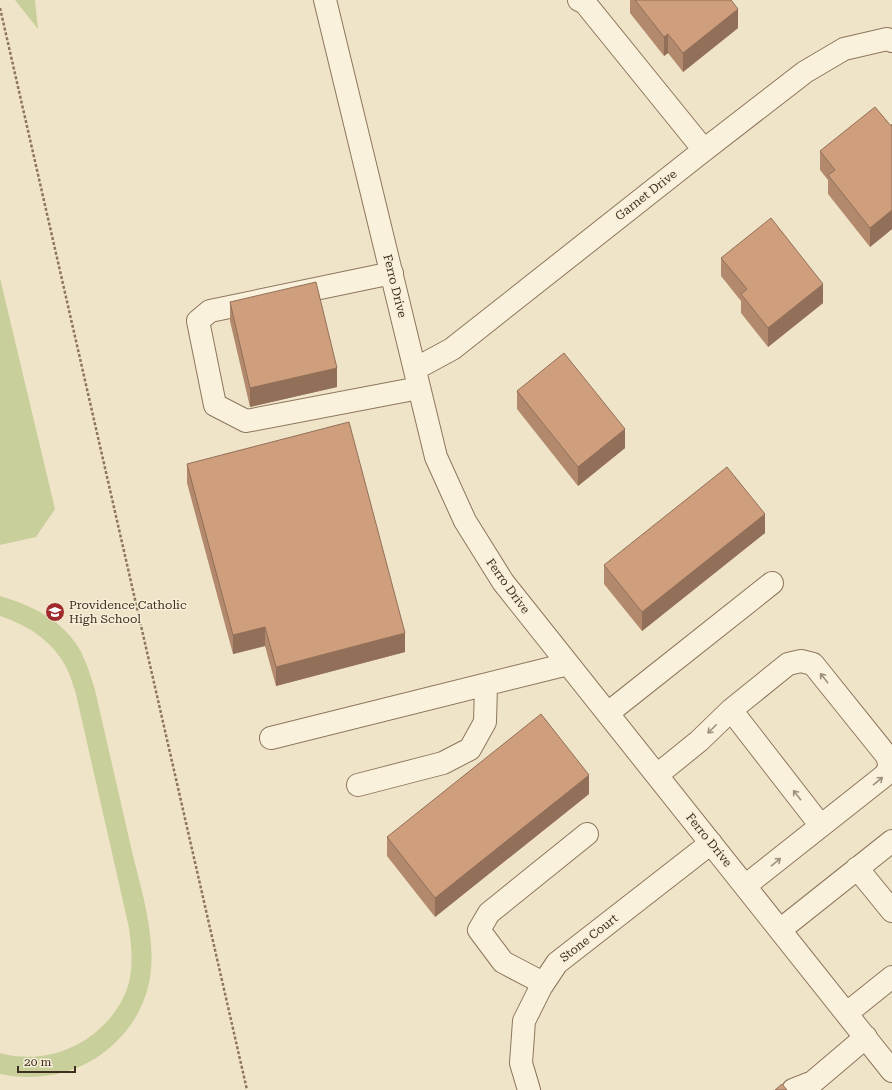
<svg xmlns="http://www.w3.org/2000/svg" width="892" height="1090" font-family="'Roboto Serif',serif">
  <style>
    .green { fill: #c9cf9b }
    .lines { fill: none; stroke-linecap: round; stroke-linejoin: round }
    .minor-casing { stroke: #8d765c; stroke-width: 24 }
    .path { stroke: #8d765c; stroke-width: 2.5; stroke-dasharray: 3 2; stroke-linecap: butt }
    .minor { stroke: #faf1dc; stroke-width: 22 }
    .wall { fill: #b2896c }
    .shaded-wall { fill: #916f58 }
    .building { fill: #cf9f7d; stroke: #916f58 }
    .oneway { stroke: #9c907e }
    .labels { text-anchor: middle; stroke-width: 3; stroke-linejoin: round; paint-order: stroke }
    .street-label { font-size: 12px; fill: #3d2e20; stroke: #f7eed8 }
    .poi-label { font-size: 12px; fill: #3d2e20; stroke: #f7eed8; text-anchor: start }
  </style>
  <rect width="100%" height="100%" fill="#f0e4c8"/>
  <path class="green" d="M15,0H35L38,29Z
    M0,278L55,509L36,537L0,545Z
    M0,596C31,605 63,620 80,650C87,663 91,677 95,690C107,742 119,795 131,847C141,889 158,941 149,983C142,1015 123,1040 96,1058C67,1076 33,1081 0,1074V1053C43,1065 88,1048 114,1013C118,1007 122,1001 125,994C134,973 132,951 129,928L76,694C73,685 70,674 65,665C51,640 27,625 0,616Z"/>
  <g class="lines">
    <g class="minor-casing">
      <path id="minor" d="M325,0L436,457L465,521L503,582L892,1071
        M579,0L585,3L704,150
        M392,273L210,311L198,321L215,405L246,421L419,388
        M415,369L452,349L699,154L805,72L844,49L887,39L892,41
        M731,710L821,826
        M608,713L772,583
        M271,738L568,664
        M657,775L699,741L731,710L788,664L801,661L813,664L887,756L890,767L884,776L745,886
        M358,785L443,763L470,749L485,722L486,685
        M857,868L892,911
        M780,930L892,841
        M543,983L503,962L479,930L489,913L587,834
        M847,1013L892,977
        M529,1090L521,1063L524,1021L541,987L557,963L711,843
        M793,1090L813,1082L866,1037"/>
    </g>
    <path class="path" d="M0,8L247,1090"/>
    <use href="#minor" class="minor"/>
  </g>
  <path class="wall" d="M630,0H731L738,28L683,72L668,53L664,56L630,13Z
    M892,124V229L870,247L828,194V180L820,170V151L891,126Z
    M721,258L823,303L768,347L741,313V301L721,276Z
    M230,302L337,387L250,407L230,321Z
    M517,391L625,448L578,486L517,409Z
    M187,464L405,652L276,686L265,646L233,654L187,483Z
    M765,533L642,631L604,584V565Z
    M589,794L435,917L387,856V837Z"/>
  <path class="shaded-wall" d="M738,9V28L683,72V53Z
    M668,34V53L664,56V37Z
    M892,210V229L870,247V228Z
    M823,284V303L768,347V328Z
    M337,368V387L250,407V388Z
    M625,429V448L578,486V467Z
    M765,514V533L642,631V612Z
    M265,627V646L233,654V635Z
    M405,633V652L276,686V667Z
    M589,775V794L435,917V898Z"/>
  <path class="building" d="M635,0H731L738,9L683,53L668,34L664,37Z
    M875,107L891,126L892,124V210L870,228L828,175L835,170L820,151Z
    M771,218L823,284L768,328L741,294L747,289L721,258Z
    M316,282L337,368L250,388L230,302Z
    M564,353L625,429L578,467L517,391Z
    M349,422L405,633L276,667L265,627L233,635L187,464Z
    M727,467L765,514L642,612L604,565Z
    M541,714L589,775L435,898L387,837Z
    M782,1084L787,1090H775Z"/>
  <defs><path id="oneway-shaft" d="M-6 0H5M1.5-3L5.5 0L1.5 3" fill="none" stroke-width="1.6" stroke-linecap="round" stroke-linejoin="round"/></defs>
  <g class="oneway">
    <use href="#oneway-shaft" transform="translate(824 678) rotate(-129)"/>
    <use href="#oneway-shaft" transform="translate(712 729) rotate(135)"/>
    <use href="#oneway-shaft" transform="translate(878 781) rotate(-39)"/>
    <use href="#oneway-shaft" transform="translate(797 795) rotate(-128)"/>
    <use href="#oneway-shaft" transform="translate(776 862) rotate(-39)"/>
  </g>
  <defs>
    <g id="school-disc" transform="scale(1)"><circle r="9.5" fill="#9e2a2b" stroke="#f7eed8"/><path d="M0-5L7-2L0 1L-7-2ZM-4 1L0 2.5L4 1V4Q0 6-4 4Z" fill="#fff"/></g>
  </defs>
  <g fill-rule="evenodd">
    <use href="#school-disc" x="55" y="612"/>
  </g>
  <g class="labels">
    <g class="street-label">
      <text transform="translate(646 195) rotate(-38)" y="4">Garnet Drive</text>
      <text transform="translate(395 286) rotate(76)" y="4">Ferro Drive</text>
      <text transform="translate(508 586) rotate(54)" y="4">Ferro Drive</text>
      <text transform="translate(709 840) rotate(51)" y="4">Ferro Drive</text>
      <text transform="translate(589 938) rotate(-38)" y="4">Stone Court</text>
    </g>
    <g class="poi-label">
      <text x="69" y="609">Providence Catholic<tspan x="69" dy="14">High School</tspan></text>
    </g>
  </g>
  <path d="M18 1066v6h57v-6" fill="none" stroke="#3d2e20" stroke-width="2"/>
  <text x="24" y="1066" font-size="12" fill="#3d2e20" stroke="#f7eed8" stroke-width="3" paint-order="stroke">20 m</text>
</svg>
